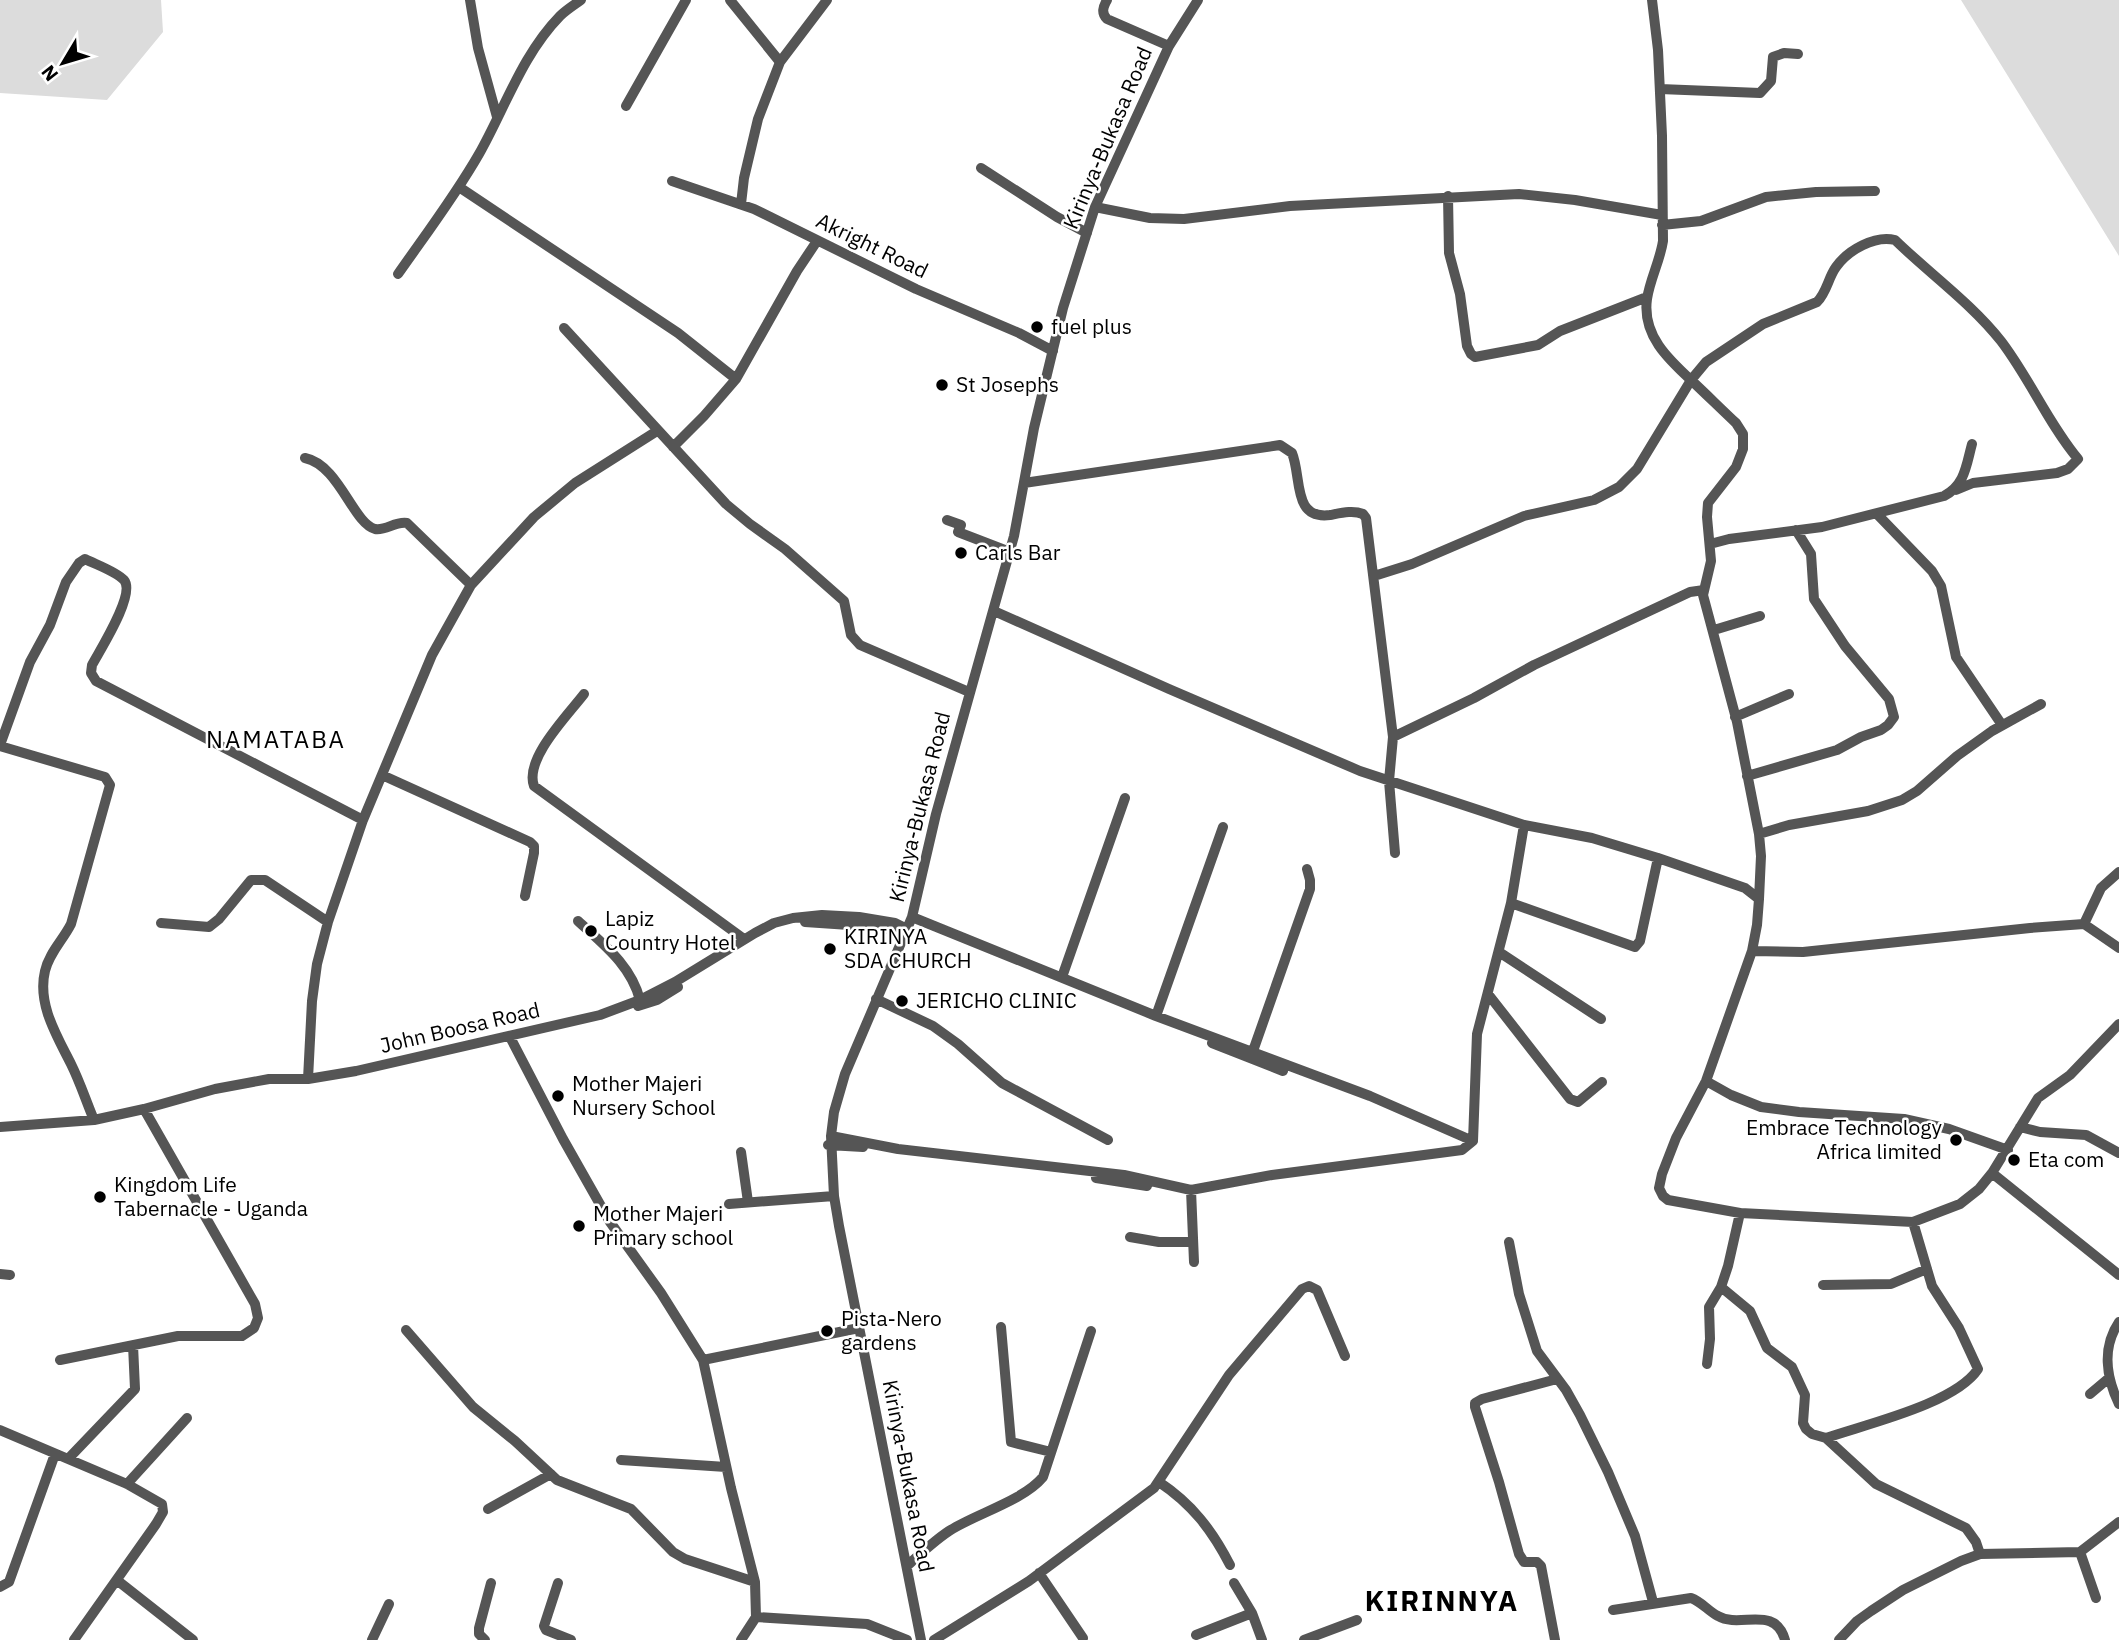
<svg xmlns="http://www.w3.org/2000/svg" width="2119" height="1640" font-family="'IBM Plex Sans',sans-serif">
  <style>
    .green { fill: #dcdcdc }
    .lines { fill: none; stroke-linecap: round; stroke-linejoin: round }
    .minor { stroke: #555; stroke-width: 10 }
    .poi-dot { fill: #000; stroke: #fff; stroke-width: 2.5 }
    .labels { text-anchor: middle; stroke-width: 5; stroke-linejoin: round; paint-order: stroke }
    .street-label { font-size: 21px; fill: #000; stroke: #fff }
    .poi-label { font-size: 21px; fill: #000; stroke: #fff; text-anchor: start }
    .quarter-label { font-size: 24px; letter-spacing: 2px; fill: #000; stroke: #fff }
    .district-label { font-size: 28px; font-weight: bold; letter-spacing: 2px; fill: #000; stroke: #fff }
  </style>
  <rect width="100%" height="100%" fill="#fff"/>
  <path class="green" d="M0,0H161L163,32L107,100L0,93Z
    M1961,0H2119V256Z"/>
  <g class="lines">
    <path class="minor" d="M470,0L478,48L497,117
      M730,0L780,62
      M1107,0C1103,7 1101,13 1107,19L1169,46
      M1652,0L1658,50L1662,136L1663,241C1660,261 1650,279 1647,299C1642,335 1668,359 1692,381C1707,395 1721,409 1736,423L1743,434V449L1736,467L1708,503L1707,517L1711,561L1703,595L1737,722L1759,834L1761,856L1759,899
      M1660,89L1760,93L1771,81L1773,57L1784,53L1798,54
      M626,106L686,0
      M981,168L1057,217L1087,233
      M672,181L754,209L916,289L1019,333L1053,351
      M459,187L678,333L736,379
      M1448,196L1449,253L1460,294L1467,346L1471,354L1475,357L1538,345L1560,331L1647,297
      M741,204L744,178L758,119L780,62L827,0
      M1095,207L1150,218L1184,219L1290,206L1519,194L1575,200L1662,215
      M1662,225L1701,221L1766,197L1816,192L1875,191
      M398,274C426,234 455,196 479,154C505,108 522,55 560,16C566,10 574,5 581,0
      M564,328L726,504L750,524L785,549L844,601L851,635L860,645L969,692
      M673,447L704,416L736,379L797,271L817,241
      M305,458C339,465 353,523 375,529C386,531 395,521 407,523L471,585
      M1024,483L1280,445L1292,453C1302,477 1292,520 1330,515C1341,513 1353,510 1363,514L1366,518L1393,737L1389,781L1395,853
      M1877,514L1932,571L1941,586L1956,657L2002,725
      M947,520L961,525L958,532L1010,552
      M1710,544L1729,539L1822,527L1944,496C1965,485 1966,466 1972,444
      M1374,576L1412,564L1524,516L1594,500L1619,487L1637,469L1691,380L1706,362L1763,324L1817,302C1827,292 1828,278 1836,267C1848,250 1875,235 1895,240C1930,274 1971,303 2001,341C2030,379 2048,423 2078,459L2068,469L2057,473L1973,483L1956,490
      M994,611L1169,689L1360,771L1524,825L1592,838L1658,858L1745,888L1759,899L1757,925L1752,951L1706,1081L1676,1138L1662,1174L1659,1188L1663,1196L1668,1200L1740,1213L1913,1222L1960,1204L1979,1189L1992,1173L2119,1275
      M1714,630L1760,616
      M584,694C568,715 524,759 534,786L744,939
      M1735,717L1789,694
      M1393,737L1474,698L1534,665L1690,592L1704,590
      M0,745L30,662L50,625L66,582L79,563L85,559C97,565 115,571 124,580C136,594 100,650 92,665L91,673L96,681L363,820
      M0,746L105,777L110,785L71,924C63,940 49,953 45,971C37,1004 57,1036 71,1064C80,1082 86,1101 94,1120
      M382,775L530,842L534,846V853L525,896
      M1747,776L1837,750L1861,737L1881,730L1888,725L1894,717L1889,699L1845,646L1814,599L1811,554L1796,530
      M1759,834L1789,825L1868,811L1902,800L1917,791L1957,756L1992,731L2041,704
      M1511,903L1635,947L1640,941L1658,858
      M912,917L1156,1016L1370,1096L1473,1141
      M578,921C603,944 631,965 640,1000
      M805,922L879,927L905,932
      M161,923L209,927L219,919L251,880H265L328,922
      M2084,924L2101,888L2119,872
      M1752,951L1803,952L2030,928L2084,924L2119,948
      M1499,952L1601,1019
      M1062,977L1125,798
      M1488,994L1570,1099L1578,1102L1602,1082
      M876,999L933,1026L958,1044L1002,1083L1108,1140
      M638,1006L657,1000L678,987
      M1156,1016L1223,827
      M510,1037L563,1139L610,1222L661,1293L703,1360L731,1488L755,1582L756,1617L741,1640
      M1212,1043L1283,1071
      M1253,1051L1310,889V880L1307,869
      M308,1079L312,1001L317,964L328,922L363,820L432,655L471,585L534,517L575,483L657,431
      M1706,1081L1731,1095L1761,1107L1799,1112L1904,1119L1949,1129L2008,1150
      M0,1127L94,1120L144,1109L215,1089L269,1079H308L356,1071L600,1015L640,1000L675,982L755,933L774,923L793,918L822,915L859,917L895,923L907,929
      M2020,1127L2040,1132L2086,1135L2119,1153
      M831,1136L898,1149L1124,1175L1191,1190L1272,1175L1462,1150L1473,1141L1477,1034L1511,903L1524,825
      M828,1145L863,1147
      M741,1152L748,1202
      M1992,1173L2038,1098L2070,1075L2119,1024
      M1096,1178L1147,1186
      M1191,1190L1194,1262
      M729,1204L834,1196
      M1130,1237L1159,1242H1193
      M1509,1242L1519,1294L1537,1351L1566,1390L1580,1415L1608,1472L1635,1536L1653,1602
      M0,1274L10,1275
      M1823,1285L1891,1284L1927,1269
      M1721,1287L1750,1311L1767,1348L1792,1367L1805,1395L1803,1423L1806,1429L1812,1434L1826,1438L1876,1484L1966,1528L1976,1542L1980,1554
      M2119,1322C2102,1347 2106,1377 2119,1404
      M1001,1327L1011,1442L1051,1452
      M406,1330L473,1407L515,1441L557,1480L631,1509L673,1552L685,1559L755,1582
      M60,1360L178,1336H242L254,1328L258,1318L255,1304L144,1109
      M703,1360L859,1328
      M1707,1364L1710,1339L1709,1307L1721,1287L1728,1266L1740,1213
      M2090,1394L2109,1378
      M0,1430L127,1484L162,1504L163,1512L156,1524L74,1640
      M1826,1438C1866,1424 1955,1404 1978,1369L1959,1328L1932,1286L1913,1222
      M68,1459L135,1389L133,1345
      M621,1460L726,1467
      M1159,1482C1192,1504 1212,1530 1230,1565
      M127,1484L187,1418
      M488,1509L551,1474
      M2080,1552L2096,1598
      M907,1566C920,1554 934,1541 949,1531C975,1514 1023,1501 1043,1477L1091,1331
      M1039,1573L1083,1638
      M118,1581L193,1640
      M558,1583L544,1626L546,1630L571,1640
      M1234,1583L1252,1613
      M0,1587L9,1582L55,1454
      M1613,1610L1691,1598C1702,1602 1708,1611 1718,1616C1740,1629 1775,1604 1785,1640
      M756,1617L867,1624L907,1640
      M1196,1635L1252,1613L1262,1640
      M372,1640L389,1604
      M485,1640L479,1634V1628L491,1583
      M921,1640L839,1226L834,1196L831,1136L834,1112L845,1074L912,917L936,814L1014,536L1034,428L1063,308L1095,207L1169,46L1198,0
      M934,1640L1029,1581L1154,1488L1229,1375L1302,1289L1309,1286L1317,1290L1345,1356
      M1304,1640L1357,1620
      M1555,1640L1541,1566L1537,1562H1524L1519,1554L1499,1482L1475,1407V1403L1482,1399L1557,1379
      M1839,1640L1857,1621L1871,1611L1903,1590L1961,1561L1980,1554L2080,1552L2119,1522"/>
  </g>
  <g class="poi-dot">
    <circle cx="1037" cy="327" r="7"/>
    <circle cx="942" cy="385" r="7"/>
    <circle cx="961" cy="553" r="7"/>
    <circle cx="591" cy="931" r="7"/>
    <circle cx="830" cy="949" r="7"/>
    <circle cx="902" cy="1001" r="7"/>
    <circle cx="558" cy="1096" r="7"/>
    <circle cx="1956" cy="1140" r="7"/>
    <circle cx="2014" cy="1160" r="7"/>
    <circle cx="100" cy="1197" r="7"/>
    <circle cx="579" cy="1226" r="7"/>
    <circle cx="827" cy="1331" r="7"/>
  </g>
  <g class="labels">
    <g class="street-label">
      <text transform="translate(1108 138) rotate(-67)" y="7">Kirinya-Bukasa Road</text>
      <text transform="translate(872 246) rotate(26)" y="7">Akright Road</text>
      <text transform="translate(920 807) rotate(-76)" y="7">Kirinya-Bukasa Road</text>
      <text transform="translate(460 1028) rotate(-13)" y="7">John Boosa Road</text>
      <text transform="translate(908 1476) rotate(79)" y="7">Kirinya-Bukasa Road</text>
    </g>
    <g class="poi-label">
      <text x="1051" y="334">fuel plus</text>
      <text x="956" y="392">St Josephs</text>
      <text x="975" y="560">Carls Bar</text>
      <text x="605" y="926">Lapiz<tspan x="605" dy="24">Country Hotel</tspan></text>
      <text x="844" y="944">KIRINYA<tspan x="844" dy="24">SDA CHURCH</tspan></text>
      <text x="916" y="1008">JERICHO CLINIC</text>
      <text x="572" y="1091">Mother Majeri<tspan x="572" dy="24">Nursery School</tspan></text>
      <text x="1942" y="1135" text-anchor="end">Embrace Technology<tspan x="1942" dy="24">Africa limited</tspan></text>
      <text x="2028" y="1167">Eta com</text>
      <text x="114" y="1192">Kingdom Life<tspan x="114" dy="24">Tabernacle - Uganda</tspan></text>
      <text x="593" y="1221">Mother Majeri<tspan x="593" dy="24">Primary school</tspan></text>
      <text x="841" y="1326">Pista-Nero<tspan x="841" dy="24">gardens</tspan></text>
    </g>
    <g class="quarter-label">
      <text x="276" y="748">NAMATABA</text>
    </g>
    <g class="district-label">
      <text x="1442" y="1611">KIRINNYA</text>
    </g>
  </g>
  <g transform="translate(63 63) rotate(232)" stroke="#ffffff" stroke-width="5" paint-order="stroke">
  <path d="M0-5L12 26L0 18L-12 26Z" fill="#000000"/>
  <text y="-10" font-size="19" font-weight="bold" text-anchor="middle" fill="#000000">N</text>
  </g>
</svg>
